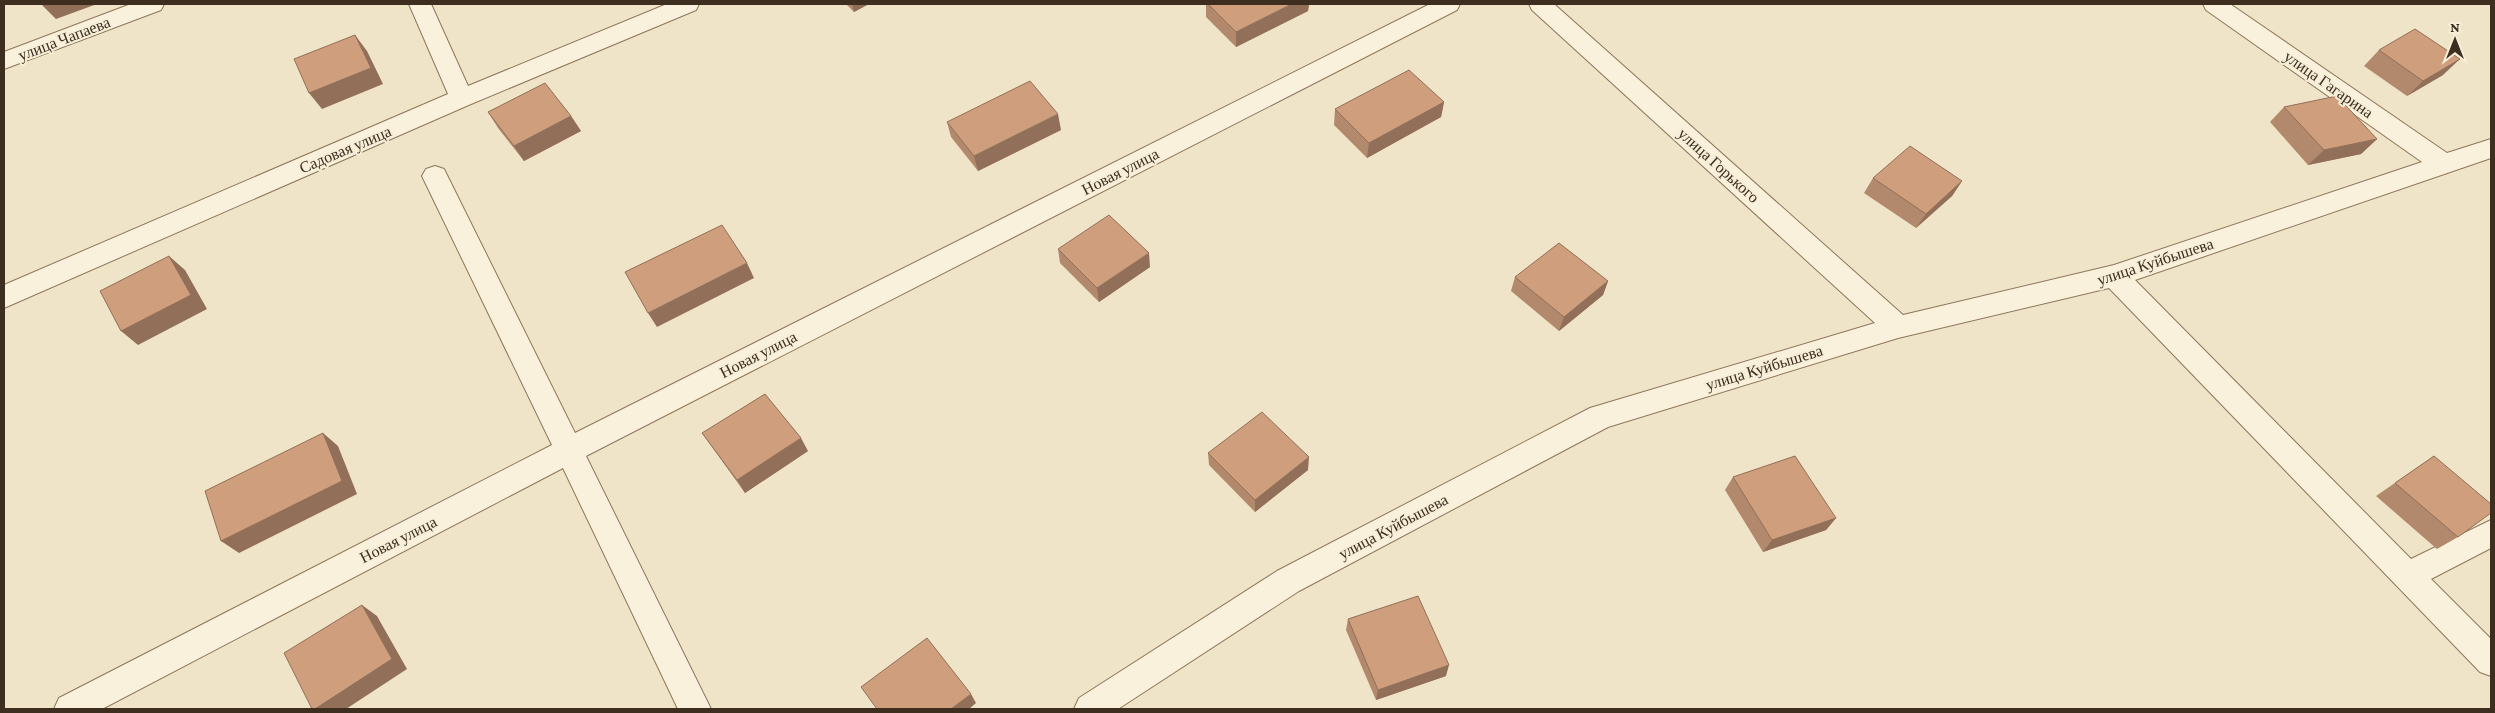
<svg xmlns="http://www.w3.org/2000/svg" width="2495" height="713" font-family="'Crimson Pro',serif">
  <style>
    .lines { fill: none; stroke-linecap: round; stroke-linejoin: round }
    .minor-casing { stroke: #8d765c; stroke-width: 2 }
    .minor { fill: #faf1dc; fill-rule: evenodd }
    .wall { fill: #b2896c }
    .shaded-wall { fill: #916f58 }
    .building { fill: #cf9f7d; stroke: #916f58 }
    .labels { text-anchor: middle; stroke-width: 4; stroke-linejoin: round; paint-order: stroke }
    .street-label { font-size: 16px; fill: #3d2e20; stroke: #f7eed8 }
  </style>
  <rect width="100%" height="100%" fill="#f0e4c8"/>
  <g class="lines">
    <g class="minor-casing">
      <path id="minor" d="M131,4H164L161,10L4,69V52Z
        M409,4H431L468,86L667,4H699L696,10L471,104L4,308V285L448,94Z
        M1430,4H1460L1457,10L586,456L711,709H678L563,468L102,709H54L59,698L552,445L422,176L426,169L435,166L444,169L575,433Z
        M1529,4H1554L1903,315L2114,265L2422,162L2206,10L2203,4H2230L2447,153L2491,139V158L2135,280L2411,559L2491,520V548L2431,579L2491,639V676L2480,672L2109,288L1898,338L1608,427L1299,591L1118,709H1074L1079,698L1277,571L1590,408L1875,323L1532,10Z"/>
    </g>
    <use href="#minor" class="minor"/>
  </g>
  <path class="wall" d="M846,4H869L854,12Z
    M1206,4H1309L1308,11L1236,47L1206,17Z
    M2379,50L2443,75L2407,96L2364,66Z
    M1444,102L1441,117L1367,158L1334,125L1335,109Z
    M2284,107L2377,139L2361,154L2308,165L2270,122Z
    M488,112L571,116L581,131L524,161L498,128Z
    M947,122L1061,130L978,171L951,137Z
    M1873,178L1962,181L1952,196L1916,228L1864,193Z
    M1058,249L1150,267L1099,302L1060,263Z
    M1515,277L1608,281L1603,295L1559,331L1511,291Z
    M702,433L808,451L745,493Z
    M1208,453L1308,470L1255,512L1209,465Z
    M2434,456L2458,537L2437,549L2376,496Z
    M1733,477L1836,518L1826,530L1763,552L1725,490Z
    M1348,619L1446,676L1376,700L1346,630Z"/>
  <path class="shaded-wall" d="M41,4H97L56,19Z
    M852,4H869L854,12Z
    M1292,4H1309L1308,11L1236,47V32Z
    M355,35L367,51L383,84L322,109L309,93Z
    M2460,59L2443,75L2407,96L2423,81Z
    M1444,102L1441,117L1367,158L1369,143Z
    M1058,114L1061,130L978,171L974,156Z
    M571,116L581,131L524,161L514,146Z
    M2377,139L2361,154L2308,165L2324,150Z
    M1962,181L1952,196L1916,228L1926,214Z
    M1149,253L1150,267L1099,302L1097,288Z
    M169,256L185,270L207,309L138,345L121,331Z
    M747,263L754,278L657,327L648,313Z
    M1608,281L1603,295L1559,331L1564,317Z
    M323,433L338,446L357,494L239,553L221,541Z
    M801,438L808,451L745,493L737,480Z
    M1309,457L1308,470L1255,512V500Z
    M1836,518L1826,530L1763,552L1772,540Z
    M362,605L377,616L407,669L346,709H315Z
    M1449,665L1446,676L1376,700L1378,690Z
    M971,694L976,703L969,709H951Z"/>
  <path class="building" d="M1208,4H1292L1236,32Z
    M2415,29L2460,59L2423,81L2379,50Z
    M355,35L371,68L309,93L294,59Z
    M1409,70L1444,102L1369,143L1335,109Z
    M1030,81L1058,114L974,156L947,122Z
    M545,83L571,116L514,146L488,112Z
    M2337,96L2377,139L2324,150L2284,107Z
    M1910,146L1962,181L1926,214L1873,178Z
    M1109,215L1149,253L1097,288L1058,249Z
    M722,225L747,263L648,313L625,272Z
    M1559,243L1608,281L1564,317L1515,277Z
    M169,256L191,295L121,331L100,291Z
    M765,394L801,438L737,480L702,433Z
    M1262,412L1309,457L1255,500L1208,453Z
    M323,433L342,481L221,541L205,491Z
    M1795,456L1836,518L1772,540L1733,477Z
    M2434,456L2491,504V513L2458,537L2395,483Z
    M1418,596L1449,665L1378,690L1348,619Z
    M362,605L392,659L315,709H312L284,653Z
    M927,638L971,694L951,709H877L861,687Z"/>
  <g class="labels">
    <g class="street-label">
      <text transform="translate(64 38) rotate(-21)" y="6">улица Чапаева</text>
      <text transform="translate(2329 84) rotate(35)" y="6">улица Гагарина</text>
      <text transform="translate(345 149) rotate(-23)" y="6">Садовая улица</text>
      <text transform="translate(1719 165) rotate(42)" y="6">улица Горького</text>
      <text transform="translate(1120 171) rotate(-27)" y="6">Новая улица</text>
      <text transform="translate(2155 261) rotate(-18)" y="6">улица Куйбышева</text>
      <text transform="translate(758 354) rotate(-27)" y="6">Новая улица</text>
      <text transform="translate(1764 367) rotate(-17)" y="6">улица Куйбышева</text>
      <text transform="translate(1393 526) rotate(-28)" y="6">улица Куйбышева</text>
      <text transform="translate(398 539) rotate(-27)" y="6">Новая улица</text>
    </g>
  </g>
  <rect width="2495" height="713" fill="none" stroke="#3d2e20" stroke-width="10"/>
  <g transform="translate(2455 40)" stroke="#f7eed8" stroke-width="4" paint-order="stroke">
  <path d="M0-4L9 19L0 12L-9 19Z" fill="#3d2e20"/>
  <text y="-8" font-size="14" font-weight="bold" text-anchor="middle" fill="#3d2e20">N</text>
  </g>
</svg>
